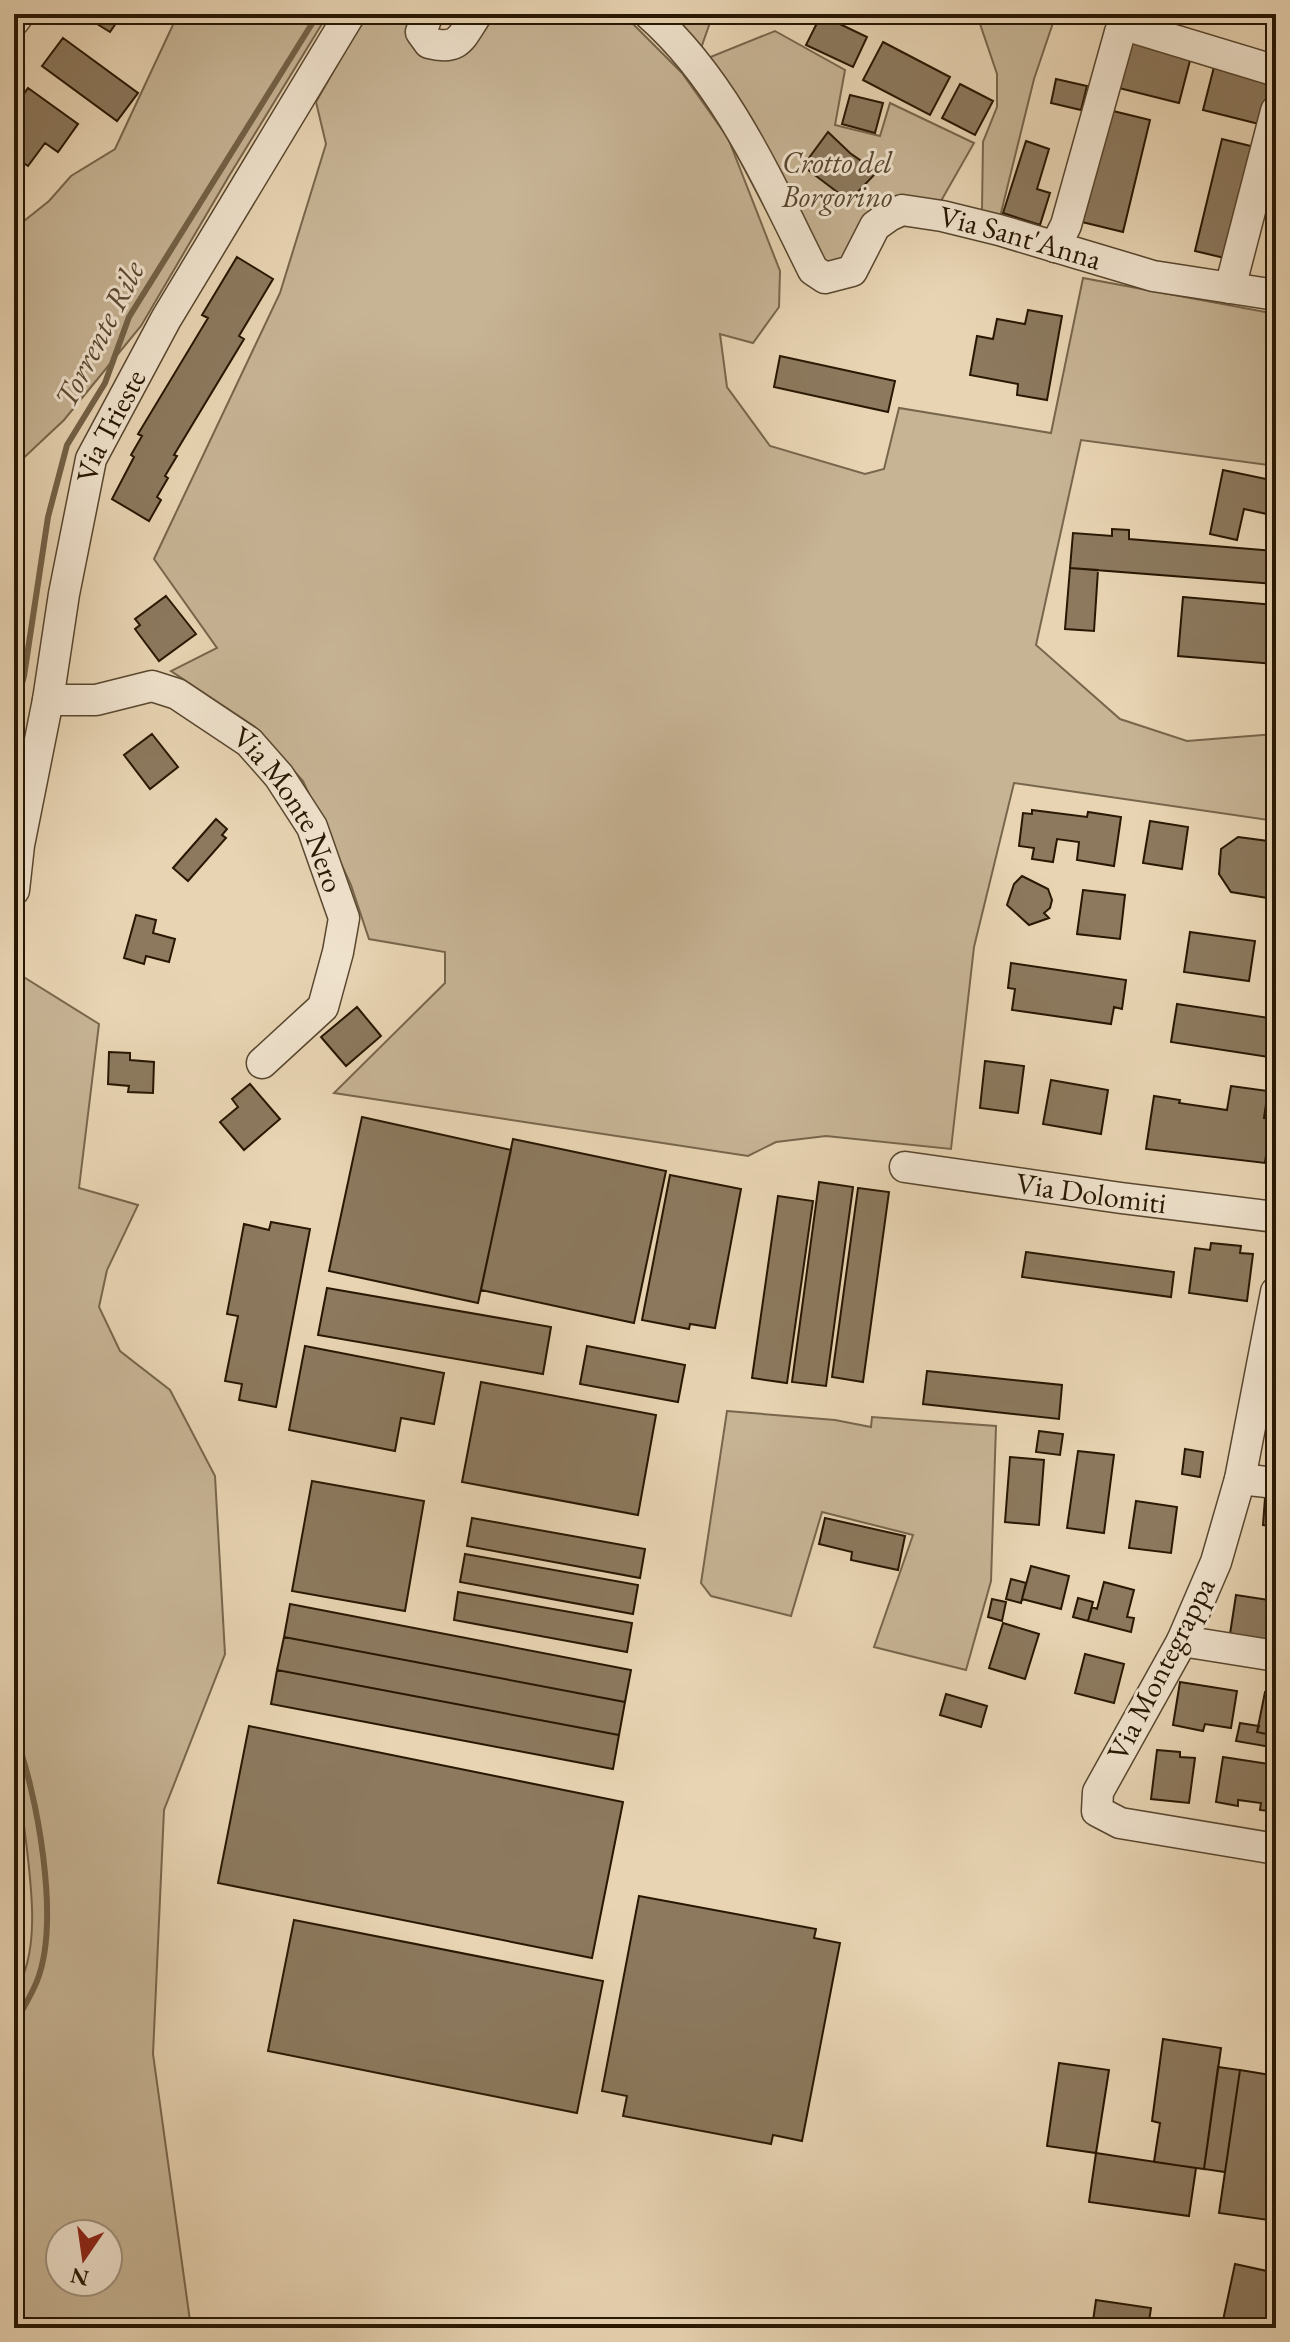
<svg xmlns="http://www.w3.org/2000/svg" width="1290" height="2342" font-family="'EB Garamond',serif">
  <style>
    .green { fill: #c7b495; stroke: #78664c; stroke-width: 2; fill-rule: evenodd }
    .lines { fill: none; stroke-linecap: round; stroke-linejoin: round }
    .stream { stroke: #746248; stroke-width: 6 }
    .building { fill: #8c795e; stroke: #281702; stroke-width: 2 }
    .minor-casing { stroke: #58462e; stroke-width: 33 }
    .minor { stroke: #f0e3ce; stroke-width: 30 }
    .labels { text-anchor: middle; stroke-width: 6; stroke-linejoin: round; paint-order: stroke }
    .park-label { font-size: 30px; font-style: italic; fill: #58462e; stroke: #f0e3ce }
    .street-label { font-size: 30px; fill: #281702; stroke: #f0e3ce }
    .water-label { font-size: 32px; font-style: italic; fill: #5b4931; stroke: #f0e3ce }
  </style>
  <rect width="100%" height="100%" fill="#e8d4b3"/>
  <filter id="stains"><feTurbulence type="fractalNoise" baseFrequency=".0025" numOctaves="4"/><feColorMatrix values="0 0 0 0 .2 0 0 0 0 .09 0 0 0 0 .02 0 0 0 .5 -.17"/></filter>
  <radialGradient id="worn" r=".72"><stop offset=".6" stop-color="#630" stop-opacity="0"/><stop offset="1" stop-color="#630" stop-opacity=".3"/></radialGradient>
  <path class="green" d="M178,14H328L229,176L141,326L64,420L14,467V229L49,201L71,176L115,149Z
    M366,14H417L434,58L454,59L491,14H623L682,73L728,138L780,271L779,307L753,343L720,334L727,387L770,446L865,474L884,469L899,408L1051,433L1083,278L1276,314V466L1081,440L1036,645L1120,719L1187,741L1276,734V821L1014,783L974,947L951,1149L826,1136L776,1142L748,1156L334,1093L445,983V952L369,939L351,885L303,781L255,727L171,671L217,648L154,559L280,293L326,144L316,102Z
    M666,14H713L700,51Z
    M966,14H1056L1034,79L999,221L982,210L983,142L997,107V74L980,24Z
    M775,31L845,70L835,125L880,136L890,103L974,143L937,208L899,204L845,266L826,271L708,58Z
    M14,971L99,1024L79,1188L138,1205L107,1270L99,1307L120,1351L170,1390L215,1476L225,1654L164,1810L153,2054L191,2328H14V1992C46,1950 27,1859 22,1808L14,1795ZM108,2234V2282H60V2234Z
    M727,1411L835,1420L871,1427L872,1417L996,1426L991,1581L966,1670L874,1647L913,1535L822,1512L791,1616L711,1596L701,1583Z"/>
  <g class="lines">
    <path class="stream" d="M14,713L24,676L48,517L67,445L105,383L129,317L318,14
      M14,1732C37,1791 61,1921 37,1981C31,1996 22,2010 14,2025
      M14,2317L16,2328"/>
  </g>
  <path class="building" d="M81,14H128L123,22L119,19L110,32Z
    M821,15L867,37L853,67L806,45Z
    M1128,36L1192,53L1179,103L1115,87Z
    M63,38L138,93L117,121L42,66Z
    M883,42L950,77L930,115L863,80Z
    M1216,59L1276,74V89L1267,126L1203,110Z
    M1056,79L1087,86L1081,110L1051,103Z
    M960,84L993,101L975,135L942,118Z
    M28,88L78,124L58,152L45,143L28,166L14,157V108Z
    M850,95L883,103L875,133L842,124Z
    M1109,110L1150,120L1123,232L1082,222Z
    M828,132L850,153L877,172L849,201L803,166Z
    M1222,139L1259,148L1233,260L1195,251Z
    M1026,141L1049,149L1037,189L1050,193L1040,225L1003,213Z
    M237,257L273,279L239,336L244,339L174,455L177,456L165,476L168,478L157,497L161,500L149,521L112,499L134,457L131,455L142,436L138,434L208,318L202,315Z
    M1028,310L1062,316L1047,400L1017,395L1018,384L970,375L977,336L993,339L997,319L1025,324Z
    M780,356L895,381L888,412L774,387Z
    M1223,470L1276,481V516L1244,509L1237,540L1210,534Z
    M1112,529L1129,530V539L1276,551V584L1070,568L1073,533L1112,536Z
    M1070,568L1098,570L1094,631L1065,629Z
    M166,596L196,634L159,661L135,629L140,625L135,619Z
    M1183,597L1276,605V664L1178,656Z
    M152,734L178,767L150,789L124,755Z
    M1032,810L1087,817L1088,812L1121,817L1114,866L1077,860L1079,842L1057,839L1053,862L1032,859L1034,848L1019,846L1023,813L1032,814Z
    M216,819L227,829L222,835L226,838L188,881L173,868Z
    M1150,821L1188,827L1182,869L1143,863Z
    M1238,837L1268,841L1276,853L1274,899L1231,892L1219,874L1221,849Z
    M1022,876L1048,889L1052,900L1050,908L1044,913L1049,918L1029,925L1007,905L1014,884Z
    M1083,890L1125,895L1120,939L1077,934Z
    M136,915L156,920L153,933L175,939L169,962L146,956L144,964L124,958Z
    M1190,932L1255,941L1249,981L1184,972Z
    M1011,963L1126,980L1122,1009L1114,1007L1111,1024L1012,1010L1015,989L1008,988Z
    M1177,1004L1276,1019V1058L1171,1042Z
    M357,1007L381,1036L346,1066L321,1037Z
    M109,1052L130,1053V1060L154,1062L153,1093L128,1092L129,1086L108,1084Z
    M985,1061L1024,1066L1018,1113L980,1108Z
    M1051,1080L1108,1090L1101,1134L1043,1124Z
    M250,1084L280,1119L244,1150L220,1122L238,1107L232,1099Z
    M1231,1086L1268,1091L1264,1118L1271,1119L1265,1163L1146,1149L1154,1096L1180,1100L1179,1103L1227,1110Z
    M362,1117L511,1150L478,1303L329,1271Z
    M513,1139L666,1171L634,1323L481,1290Z
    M670,1175L741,1189L715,1328L690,1324L689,1329L642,1320Z
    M819,1182L853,1187L826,1386L792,1382Z
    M858,1188L889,1192L863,1382L832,1377Z
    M778,1196L813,1201L787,1383L752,1378Z
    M271,1222L310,1229L276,1407L239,1400L242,1384L225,1381L238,1316L227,1314L244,1224L269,1230Z
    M1211,1243L1241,1246L1240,1253L1253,1254L1247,1301L1189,1293L1195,1248L1210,1250Z
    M1026,1252L1174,1272L1171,1297L1022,1277Z
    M327,1288L551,1327L543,1374L318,1335Z
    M305,1346L444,1373L434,1424L401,1418L395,1451L289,1430Z
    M587,1346L685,1365L678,1402L580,1384Z
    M927,1371L1062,1385L1059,1419L923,1404Z
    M481,1382L656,1415L638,1515L462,1482Z
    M1039,1431L1063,1434L1060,1455L1036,1452Z
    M1185,1449L1203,1452L1200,1477L1182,1474Z
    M1078,1451L1114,1455L1104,1533L1067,1528Z
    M1010,1457L1044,1460L1039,1525L1005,1522Z
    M312,1481L424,1501L405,1611L292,1591Z
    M1265,1498L1276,1499V1541L1270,1540L1272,1526L1263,1525Z
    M1136,1501L1177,1507L1171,1553L1129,1548Z
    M472,1518L645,1549L640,1578L467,1546Z
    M825,1518L905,1536L898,1570L851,1560L852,1552L819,1544Z
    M465,1554L638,1585L633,1614L460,1582Z
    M1031,1566L1069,1576L1061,1609L1022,1599Z
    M1011,1579L1026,1583L1021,1603L1006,1599Z
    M1104,1582L1134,1590L1127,1617L1134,1618L1131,1632L1088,1621L1092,1607L1097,1609Z
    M458,1592L632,1623L627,1652L454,1620Z
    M1236,1595L1276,1601V1642L1230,1634Z
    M1078,1598L1093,1602L1088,1621L1073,1617Z
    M992,1599L1006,1602L1002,1621L988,1617Z
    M290,1604L631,1670L625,1702L284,1637Z
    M1003,1623L1039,1634L1025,1679L989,1668Z
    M284,1637L625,1702L619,1735L277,1670Z
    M1085,1654L1124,1664L1114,1703L1075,1693Z
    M277,1670L619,1735L613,1769L271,1704Z
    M1180,1682L1237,1691L1231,1728L1205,1724L1203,1731L1173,1725Z
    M1265,1692L1276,1695V1736L1257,1732Z
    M946,1694L987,1706L981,1727L940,1715Z
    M1240,1723L1259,1726L1257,1732L1276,1736V1748L1236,1741Z
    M249,1726L623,1802L592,1958L218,1883Z
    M1157,1750L1180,1752V1757L1195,1758L1189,1803L1151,1799Z
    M1223,1757L1276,1765V1812L1260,1810L1261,1803L1238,1800V1806L1216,1802Z
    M639,1896L816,1929L814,1938L840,1943L802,2141L773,2135L771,2144L623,2116L627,2096L602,2091Z
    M294,1920L603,1981L577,2113L268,2051Z
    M1163,2039L1221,2048L1204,2169L1154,2162L1160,2123L1152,2121Z
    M1059,2063L1109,2070L1096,2153L1047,2146Z
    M1218,2067L1240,2070L1225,2172L1204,2169Z
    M1240,2070L1276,2076V2221L1219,2213Z
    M1096,2153L1196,2168L1189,2216L1089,2202Z
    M1235,2264L1276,2273V2328H1234L1222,2325Z
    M1096,2300L1151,2308L1148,2328H1092Z"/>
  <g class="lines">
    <g class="minor-casing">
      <g id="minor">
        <path d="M428,14L421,32L429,43C460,51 461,37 477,14"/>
        <path id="s1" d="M649,14C725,81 768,180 813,270L825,278L852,271L875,226L889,216L902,210L942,216L999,230L1153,276L1276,295"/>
        <path d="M14,21L19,14"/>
        <path d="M1055,247L1066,225L1120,32L1131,27L1276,71"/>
        <path d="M1230,288L1276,111"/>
        <path id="s2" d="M48,700H96L152,686L177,694L249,742L279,776L312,827L344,918L338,952L323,1007L262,1063"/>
        <path id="s3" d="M14,890L19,845L48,700L64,594L91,459L166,319L350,14"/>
        <path id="s4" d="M905,1167L1121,1198L1276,1217"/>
        <path d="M1276,1292L1240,1479L1216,1562L1182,1641L1098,1792L1097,1811L1120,1823L1276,1849"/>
        <path d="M1240,1479L1276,1483"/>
        <path d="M1182,1641L1276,1656"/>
      </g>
    </g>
    <use href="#minor" class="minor"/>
  </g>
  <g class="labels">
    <g class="park-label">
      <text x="837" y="173">Crotto del<tspan x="837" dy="34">Borgorino</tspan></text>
    </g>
    <g class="street-label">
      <text dy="10" stroke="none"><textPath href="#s1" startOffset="552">Via Sant'Anna</textPath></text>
      <text dy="10" stroke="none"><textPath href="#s3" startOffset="476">Via Trieste</textPath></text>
      <text dy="10" stroke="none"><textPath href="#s2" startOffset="298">Via Monte Nero</textPath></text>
      <text dy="10" stroke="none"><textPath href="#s4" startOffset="188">Via Dolomiti</textPath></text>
      <text transform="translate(1161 1669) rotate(-63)" y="10">Via Montegrappa</text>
    </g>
    <g class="water-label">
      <text transform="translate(99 334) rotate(-63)" y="11">Torrente Rile</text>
    </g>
  </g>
  <rect width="1290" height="2342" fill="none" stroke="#e8d4b3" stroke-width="48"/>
  <rect x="16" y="16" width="1258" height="2310" fill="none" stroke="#281702" stroke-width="4"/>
  <rect x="24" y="24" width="1242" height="2294" fill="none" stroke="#281702" stroke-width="2"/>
  <g transform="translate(84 2258) rotate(193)"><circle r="38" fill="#f0e3ce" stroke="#a0917c" stroke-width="2"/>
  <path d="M0-6L14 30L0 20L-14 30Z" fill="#8f2418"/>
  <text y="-12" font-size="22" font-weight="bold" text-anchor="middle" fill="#281702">N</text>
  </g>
  <rect width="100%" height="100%" filter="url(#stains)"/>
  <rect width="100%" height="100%" fill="url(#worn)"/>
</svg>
